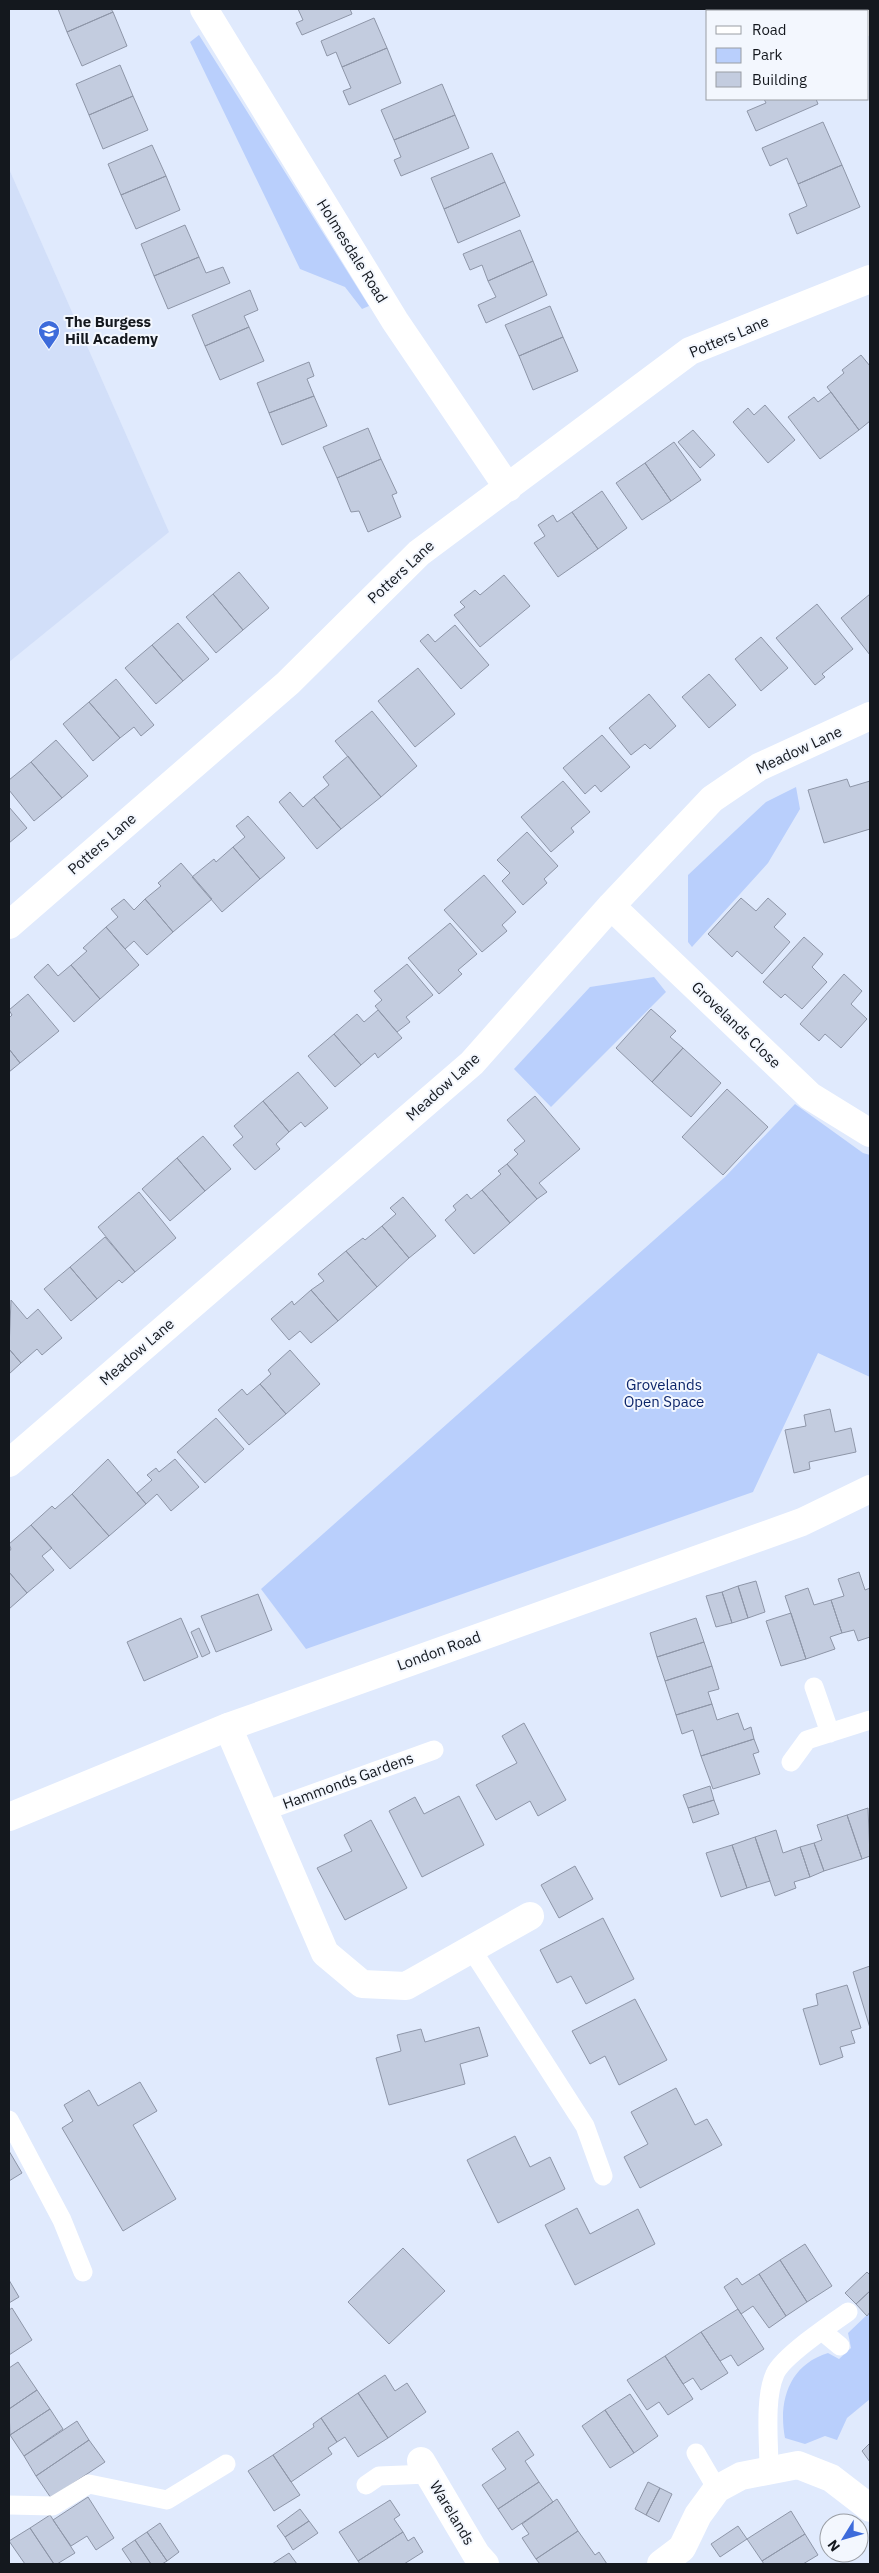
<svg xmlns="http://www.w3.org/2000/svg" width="879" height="2573" font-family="'IBM Plex Sans',sans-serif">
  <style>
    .built { fill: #d2dff9 }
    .green { fill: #b9cffc }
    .building { fill: #c3ccdf; stroke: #8e96a8 }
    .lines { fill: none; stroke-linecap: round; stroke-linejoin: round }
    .lane { stroke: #fff; stroke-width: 19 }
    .street { stroke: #fff; stroke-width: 28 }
    .secondary { stroke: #fff; stroke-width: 28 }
    .labels { text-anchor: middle; stroke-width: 4; stroke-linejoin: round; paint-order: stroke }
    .street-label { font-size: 15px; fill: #14181e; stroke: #f3f7fe }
    .poi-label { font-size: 15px; font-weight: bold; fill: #14181e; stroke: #f3f7fe; text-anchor: start }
    .park-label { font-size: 15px; fill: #0c256a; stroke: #f3f7fe }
  </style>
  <rect width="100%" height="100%" fill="#e0eafd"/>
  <path class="built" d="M9,169L169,532L9,662Z"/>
  <path class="green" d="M199,35L369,306L362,309L345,287L300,269L190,42Z
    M796,787L800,809L768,863L692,947L688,942V875L766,802Z
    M654,977L666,992L551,1107L514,1069L590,987Z
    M795,1104L863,1153L870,1155V1377L818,1353L753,1492L306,1649L261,1589L725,1177Z
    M870,2312V2399L847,2418L837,2440L825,2436L805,2444L785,2438C778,2401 789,2365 828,2353L839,2359L851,2348L848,2333Z"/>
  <path class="building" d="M58,9H111L113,12L67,32Z
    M298,9H350L352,14L302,35L296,23L303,20Z
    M707,9H760L755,11H709Z
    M113,12L127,46L82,66L67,32Z
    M374,18L387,48L342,67L336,52L327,56L321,41Z
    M387,48L401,83L349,105L343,91L351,88L342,67Z
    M120,65L133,96L89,115L76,84Z
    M442,84L455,115L394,140L381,110Z
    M133,96L148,130L103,149L89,115Z
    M764,99H816L818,104L756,131L747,111L766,103Z
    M455,115L469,148L401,176L394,160L401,157L394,140Z
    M823,122L842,165L798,184L787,158L770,166L762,148Z
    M152,145L166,176L121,195L108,164Z
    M492,153L505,182L444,209L431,178Z
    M842,165L860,207L797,234L789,214L807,206L798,184Z
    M166,176L180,210L136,229L121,195Z
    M505,182L520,216L458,243L444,209Z
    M185,225L199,257L154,276L141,244Z
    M520,230L533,261L488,281L482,265L470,270L463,254Z
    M199,257L206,273L223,267L230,283L168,309L154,276Z
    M533,261L547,295L486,323L478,305L496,297L488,281Z
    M250,290L258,310L244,316L249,327L205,346L192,315Z
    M550,306L563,337L519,356L505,325Z
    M249,327L264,361L220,380L205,346Z
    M563,337L578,371L533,390L519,356Z
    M861,355L870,366V421L859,430L827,387L844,373L842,370Z
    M309,362L314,376L307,379L314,396L269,413L257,383Z
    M831,392L859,430L820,459L788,417L814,397L818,402Z
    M314,396L327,426L282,445L269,413Z
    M765,405L795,440L768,463L733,422L748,408L754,415Z
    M368,428L381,459L337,478L323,447Z
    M693,430L715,455L700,468L678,442Z
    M674,442L701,480L671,501L645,463Z
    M381,459L397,493L392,495L401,517L368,532L359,511L351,512L337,478Z
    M645,463L671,501L642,520L616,483Z
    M602,491L627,528L598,549L572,512Z
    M572,512L598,549L558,577L534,543L545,536L538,525L553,515L557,522Z
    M239,572L269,608L243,630L213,594Z
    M504,575L530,606L480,647L454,615L465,607L460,602L475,590L480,595Z
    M213,594L243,630L216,653L186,617Z
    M870,594V655L841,618Z
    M817,604L853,649L822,674L825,677L815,685L776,638Z
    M178,623L209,659L183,681L152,645Z
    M455,625L489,665L461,689L420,641L428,634L435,642Z
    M761,637L788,668L761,691L735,659Z
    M152,645L183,681L156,704L125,668Z
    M418,668L455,714L415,747L378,701Z
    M709,674L736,705L709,728L682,697Z
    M116,679L154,725L141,736L134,727L120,738L89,702Z
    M649,694L676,726L650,749L645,744L631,755L609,728Z
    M89,702L120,738L93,761L63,724Z
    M372,711L417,766L381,797L335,741Z
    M602,735L630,767L601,792L595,785L585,794L563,768Z
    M56,740L88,776L62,798L31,762Z
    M348,756L381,797L341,829L314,797L329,785L323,777Z
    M31,762L62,798L34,821L9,790V780Z
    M847,779L850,787L870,781V829L824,843L808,790Z
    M563,781L590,812L571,828L574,832L551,852L521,817Z
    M290,792L303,807L314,797L341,829L317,849L279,802Z
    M9,807L27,828L9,843Z
    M248,816L285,858L260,879L233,847L245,837L236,826Z
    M527,832L558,866L544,879L547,883L523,905L502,881L510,873L497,860Z
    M233,847L260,879L222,912L192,877L214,859L216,862Z
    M181,863L212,899L173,932L145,899L161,886L158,883Z
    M484,875L516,912L502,925L507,931L482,952L444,910Z
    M741,898L756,911L768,898L786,914L774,927L790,942L762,974L737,951L732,957L708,934Z
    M124,899L134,910L145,899L173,932L147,955L134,941L125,949L106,927L118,917L111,909Z
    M450,923L477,954L458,970L462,974L439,994L408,958Z
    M106,927L139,965L100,999L71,965L87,951L83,948Z
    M804,937L823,954L812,967L827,982L802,1009L785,994L781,998L763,982Z
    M48,964L58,976L71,965L100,999L74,1022L34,977Z
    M407,964L433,995L406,1017L410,1022L397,1032L375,1006L382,1000L374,991Z
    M844,974L862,991L851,1004L867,1019L841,1048L825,1034L819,1041L800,1024Z
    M28,994L59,1031L20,1063L9,1049V1018L12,1015L9,1010Z
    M651,1009L676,1031L670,1037L683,1048L652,1082L616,1048Z
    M378,1010L402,1038L378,1058L375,1053L361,1065L334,1034L357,1014L364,1022Z
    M334,1034L361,1065L335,1087L308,1056Z
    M683,1048L721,1083L691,1117L652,1082Z
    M9,1049L20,1063L9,1072Z
    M298,1072L328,1108L305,1127L301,1122L289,1132L263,1101Z
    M727,1089L768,1127L723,1175L682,1137Z
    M535,1096L580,1149L539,1183L547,1192L537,1199L507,1164L518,1154L514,1150L525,1141L507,1120Z
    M263,1101L289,1132L276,1144L280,1149L255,1170L233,1145L243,1137L234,1126Z
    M203,1136L231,1169L205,1191L177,1158Z
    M177,1158L205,1191L170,1221L142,1189Z
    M507,1164L537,1199L510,1223L482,1190L501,1174L498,1171Z
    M482,1190L510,1223L474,1254L445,1220L456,1210L453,1206L467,1194L471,1199Z
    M139,1192L176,1238L135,1272L98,1227Z
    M403,1197L436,1236L409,1258L382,1226L396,1214L390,1208Z
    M382,1226L409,1258L377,1287L346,1251L363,1238L365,1240Z
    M105,1237L135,1272L122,1283L119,1280L97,1299L70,1267Z
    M346,1251L377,1287L338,1321L311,1290L324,1281L318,1274Z
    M70,1267L97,1299L71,1321L44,1289Z
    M311,1290L338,1321L311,1343L300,1331L289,1340L271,1319L292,1301L294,1305Z
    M11,1300L27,1319L38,1309L62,1338L42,1355L37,1349L21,1363L9,1349Z
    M9,1349L21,1363L9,1374Z
    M290,1350L320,1384L286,1414L260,1384L271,1374L268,1370Z
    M260,1384L286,1414L249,1445L218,1410L242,1389L247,1395Z
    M830,1409L835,1432L851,1428L856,1452L809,1462L810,1469L794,1473L785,1430L806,1426L804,1415Z
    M216,1418L244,1449L205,1483L177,1452Z
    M108,1459L146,1504L109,1536L72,1494Z
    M175,1459L199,1487L171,1511L157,1494L146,1504L137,1493L152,1480L147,1475L156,1468L159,1472Z
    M72,1494L109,1536L70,1569L31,1525L52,1506L55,1509Z
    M31,1525L52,1548L42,1556L54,1570L27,1593L9,1572V1552L11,1549L9,1544Z
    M9,1572L27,1593L9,1609Z
    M859,1572L865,1590L870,1588V1637L858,1641L854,1630L842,1633L831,1600L844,1596L838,1579Z
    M756,1581L765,1612L748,1618L738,1586Z
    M738,1586L748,1618L732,1623L722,1592Z
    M808,1588L814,1605L831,1600L842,1633L830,1637L835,1649L806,1659L785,1596Z
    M722,1592L732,1623L716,1627L706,1596Z
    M258,1594L272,1630L216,1652L201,1616Z
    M791,1613L806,1659L781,1666L766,1621Z
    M181,1618L198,1657L144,1681L127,1642Z
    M696,1618L704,1642L657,1657L650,1633Z
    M199,1628L210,1653L202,1657L191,1632Z
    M704,1642L712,1666L665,1681L657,1657Z
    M712,1666L719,1689L708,1692L712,1704L676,1715L665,1681Z
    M712,1704L717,1720L738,1713L744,1730L751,1727L754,1739L701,1756L693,1730L682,1734L676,1715Z
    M524,1723L566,1800L538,1816L530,1801L496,1820L476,1785L517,1763L502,1736Z
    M754,1739L759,1752L753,1754L760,1774L713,1789L701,1756Z
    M710,1786L714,1800L688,1808L683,1795Z
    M459,1796L484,1845L422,1877L389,1811L415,1797L424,1814Z
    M714,1800L719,1814L693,1823L688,1808Z
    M868,1808L870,1856L862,1859L847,1815Z
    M847,1815L862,1859L824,1871L814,1843L822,1840L817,1825Z
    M371,1820L407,1888L345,1920L317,1868L352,1851L344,1835Z
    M776,1830L783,1853L800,1847L810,1877L794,1882L796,1888L775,1896L755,1837Z
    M755,1837L770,1881L747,1888L732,1845Z
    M814,1843L824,1871L810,1877L800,1847Z
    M732,1845L747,1888L721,1897L706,1853Z
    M575,1866L593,1899L559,1918L541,1885Z
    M603,1918L634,1979L586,2004L571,1976L557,1983L540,1950Z
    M870,1966V2028L853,1972Z
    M847,1985L861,2028L851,2031L855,2043L840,2047L843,2057L820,2065L803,2009L818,2005L816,1994Z
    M635,1999L667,2060L619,2085L605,2056L590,2064L572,2031Z
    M479,2027L488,2056L460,2064L465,2084L389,2105L376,2058L401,2051L397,2035L421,2029L425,2042Z
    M140,2082L157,2111L133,2125L176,2199L123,2231L62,2128L73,2121L64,2105L89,2090L98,2106Z
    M676,2088L695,2125L707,2119L722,2145L640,2188L624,2157L648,2144L631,2112Z
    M515,2136L530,2167L550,2157L565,2189L498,2223L467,2160Z
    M9,2151L22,2173L9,2181Z
    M577,2208L590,2234L638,2209L655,2244L575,2285L545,2225Z
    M805,2244L832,2286L807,2302L780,2260Z
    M403,2248L445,2291L389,2344L348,2302Z
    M780,2260L807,2302L786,2316L759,2274Z
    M867,2272L870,2275V2291L856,2304L845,2293Z
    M759,2274L786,2316L769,2328L753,2306L741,2314L724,2287L737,2278L742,2285Z
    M9,2280L19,2297L9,2303Z
    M870,2291V2312L867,2316L856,2304Z
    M12,2308L32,2340L9,2355V2310Z
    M738,2309L764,2349L738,2366L731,2355L720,2361L701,2332Z
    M701,2332L728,2373L701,2390L693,2378L683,2384L665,2356Z
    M665,2356L693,2399L668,2415L659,2402L647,2410L627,2380Z
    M18,2362L37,2390L9,2409V2368Z
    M385,2375L395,2391L407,2383L426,2412L388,2438L358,2393Z
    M37,2390L50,2409L10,2435L9,2409Z
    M358,2393L388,2438L358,2457L345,2437L337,2442L321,2418Z
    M630,2394L658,2436L634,2453L605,2410Z
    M50,2409L63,2429L24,2456L10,2435Z
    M605,2410L634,2453L610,2468L582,2426Z
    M321,2418L337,2442L328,2448L332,2454L291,2482L273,2455L314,2427L313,2424Z
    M77,2421L89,2440L36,2476L24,2456Z
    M518,2431L534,2455L525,2461L539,2482L498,2509L482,2485L506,2469L492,2449Z
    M89,2440L105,2462L51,2498L36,2476Z
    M870,2443V2462L862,2451Z
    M273,2455L300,2495L274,2511L248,2471Z
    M539,2482L553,2502L512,2530L498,2509Z
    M648,2482L660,2488L646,2515L635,2509Z
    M660,2488L672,2494L659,2522L646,2515Z
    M88,2497L114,2538L96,2550L87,2536L71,2546L53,2520Z
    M557,2499L578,2531L536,2559L522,2538L529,2534L522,2524Z
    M390,2500L400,2515L394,2519L403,2532L358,2561L339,2532Z
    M300,2509L309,2521L285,2537L277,2526Z
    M791,2511L805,2534L762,2561L747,2539Z
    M50,2515L75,2553L57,2564H54L30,2528Z
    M309,2521L318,2533L293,2550L285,2537Z
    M160,2523L179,2552L167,2561L147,2532Z
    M738,2526L747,2539L720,2557L711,2544Z
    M30,2528L54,2564H25L9,2541Z
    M578,2531L595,2555L599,2552L607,2564H540L536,2559Z
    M147,2532L167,2561L162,2564H151L135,2540Z
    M403,2532L408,2541L414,2537L423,2552L404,2564H360L358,2561Z
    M805,2534L818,2555L803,2564H764L762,2561Z
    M135,2540L151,2564H132L122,2549Z
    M289,2553L297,2564H272Z"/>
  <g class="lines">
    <path class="lane" d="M814,1687L830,1733
      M791,1762L807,1740L870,1720
      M262,1812L434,1750
      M472,1950L585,2126L603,2176
      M9,2120L62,2220L83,2272
      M822,2331L840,2346
      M696,2453L717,2489
      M769,2469C769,2442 764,2398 775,2374C782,2357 832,2323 848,2312
      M366,2485L379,2476L428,2474
      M9,2505L53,2506L89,2484L167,2500L226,2464"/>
    <path class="street" d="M204,9L395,321L508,488
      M868,18L870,22
      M611,906L810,1096L870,1133
      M9,925L288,683L419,553L690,351L870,279
      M9,1463L472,1063L611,906L712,799L759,767L870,716
      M228,1727L325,1953L362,1984L406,1986L530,1916
      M421,2461L476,2554L485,2564
      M661,2564L682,2548L698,2515L717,2489L741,2476L798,2465L831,2478L870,2508"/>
    <path class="secondary" d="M9,1817L228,1727L802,1522L870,1489"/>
  </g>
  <defs>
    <g id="school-pin" transform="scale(1.125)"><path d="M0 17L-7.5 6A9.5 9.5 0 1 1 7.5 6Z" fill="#3d6bdb" stroke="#f3f7fe"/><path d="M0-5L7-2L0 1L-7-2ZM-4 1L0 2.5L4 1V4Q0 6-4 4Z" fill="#fff"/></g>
  </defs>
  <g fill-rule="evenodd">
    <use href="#school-pin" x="49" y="331"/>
  </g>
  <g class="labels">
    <g class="street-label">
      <text transform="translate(352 251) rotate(58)" y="5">Holmesdale Road</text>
      <text transform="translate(729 337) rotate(-23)" y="5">Potters Lane</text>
      <text transform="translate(401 572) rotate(-43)" y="5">Potters Lane</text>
      <text transform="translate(799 750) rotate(-25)" y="5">Meadow Lane</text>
      <text transform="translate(102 844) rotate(-41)" y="5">Potters Lane</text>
      <text transform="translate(736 1025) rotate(44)" y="5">Grovelands Close</text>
      <text transform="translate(443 1087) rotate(-42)" y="5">Meadow Lane</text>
      <text transform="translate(137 1352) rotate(-41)" y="5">Meadow Lane</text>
      <text transform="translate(439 1651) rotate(-20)" y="5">London Road</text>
      <text transform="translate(348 1781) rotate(-20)" y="5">Hammonds Gardens</text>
      <text transform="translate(452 2513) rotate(59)" y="5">Warelands</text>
    </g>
    <g class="poi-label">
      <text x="65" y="327">The Burgess<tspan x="65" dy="17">Hill Academy</tspan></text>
    </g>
    <g class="park-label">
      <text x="664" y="1390">Grovelands<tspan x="664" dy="17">Open Space</tspan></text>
    </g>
  </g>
  <rect width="879" height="2573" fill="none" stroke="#14181e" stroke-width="20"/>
  <rect x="706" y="10" width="162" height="90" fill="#f3f7fe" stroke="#9a9ea4"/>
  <rect x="716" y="26" width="25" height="8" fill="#ffffff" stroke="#9a9ea4"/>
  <text x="752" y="35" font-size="15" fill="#14181e">Road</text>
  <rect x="716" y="48" width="25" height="15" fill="#b9cffc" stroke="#9a9ea4"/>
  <text x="752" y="60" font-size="15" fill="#14181e">Park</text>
  <rect x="716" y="72" width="25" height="15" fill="#c3ccdf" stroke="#9a9ea4"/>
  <text x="752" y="85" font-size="15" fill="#14181e">Building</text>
  <g transform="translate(844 2538) rotate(233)"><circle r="24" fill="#f3f7fe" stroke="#9a9ea4"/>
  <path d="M0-4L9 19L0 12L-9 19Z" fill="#3d6bdb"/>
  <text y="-8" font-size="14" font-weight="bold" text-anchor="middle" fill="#14181e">N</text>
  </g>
</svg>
